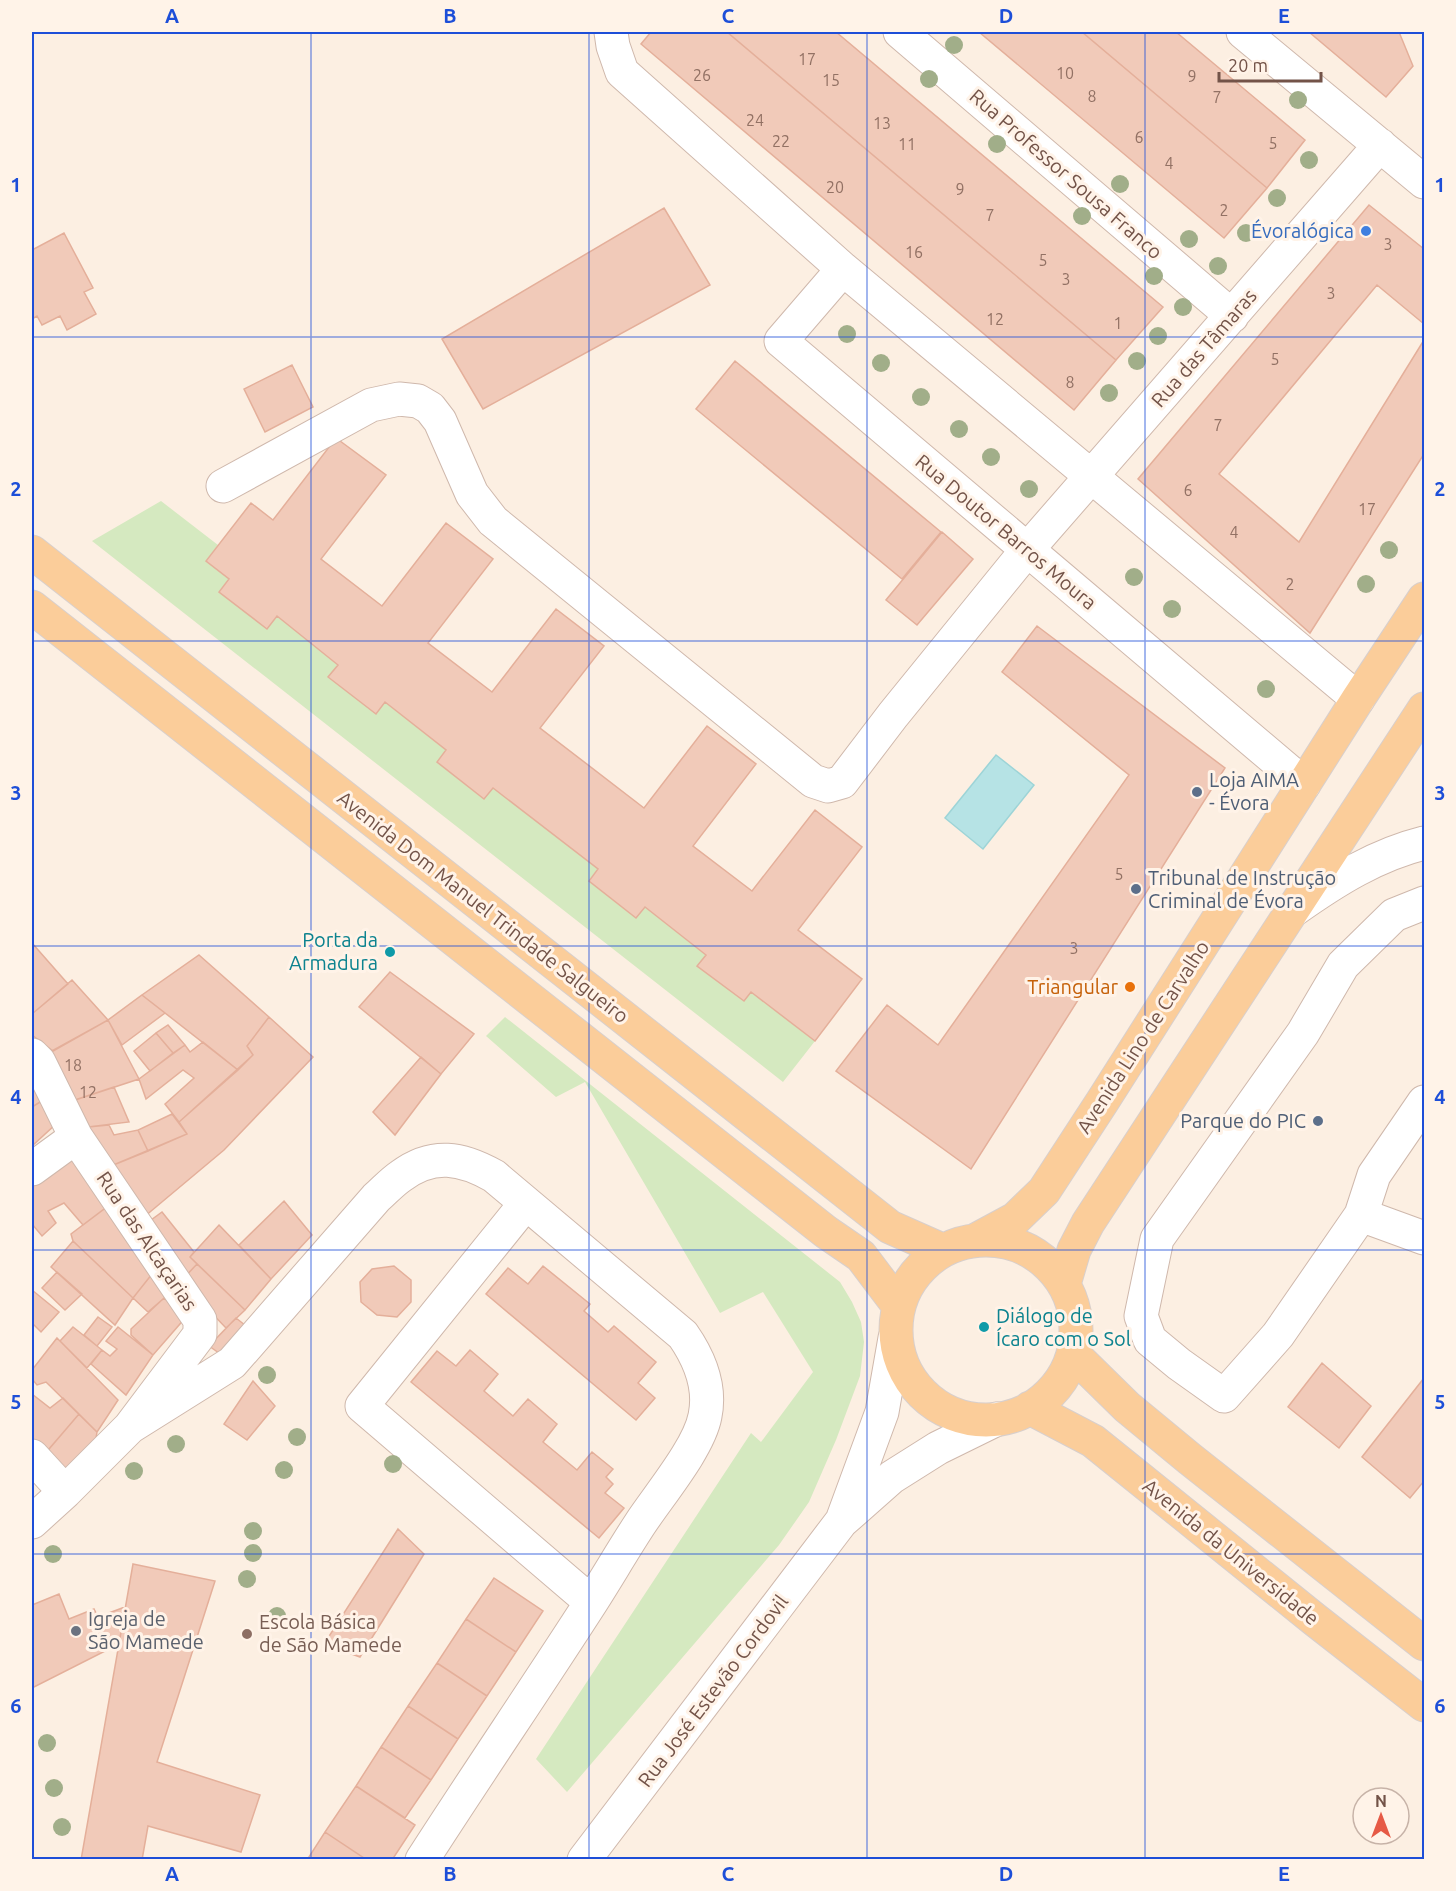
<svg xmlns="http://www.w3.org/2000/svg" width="1456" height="1891" font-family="Ubuntu,sans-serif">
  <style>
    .green { fill: #d5e9c0 }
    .water { fill: #b6e3e5; stroke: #9dd4d7; stroke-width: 1.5 }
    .building { fill: #f1cab9; stroke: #e4af9a; stroke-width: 1.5 }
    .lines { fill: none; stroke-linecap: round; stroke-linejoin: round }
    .minor-casing { stroke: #cfb8ac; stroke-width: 35 }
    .major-casing { stroke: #d8cfcc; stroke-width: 35 }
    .minor { stroke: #fff; stroke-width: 33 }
    .major { stroke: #fbcd9a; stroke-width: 33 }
    .tree { fill: #a1ae89 }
    .grid { fill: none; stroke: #1d4ed8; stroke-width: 1.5; stroke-opacity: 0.55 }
    .shop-dot { fill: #3f7fe0; stroke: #fff3e8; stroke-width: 2 }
    .service-dot { fill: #5c6f8a; stroke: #fff3e8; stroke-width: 2 }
    .culture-dot { fill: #0f9aa8; stroke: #fff3e8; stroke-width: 2 }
    .food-dot { fill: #e8710a; stroke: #fff3e8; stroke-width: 2 }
    .worship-dot { fill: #6b7280; stroke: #fff3e8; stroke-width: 2 }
    .education-dot { fill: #8d6e63; stroke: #fff3e8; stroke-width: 2 }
    .labels { text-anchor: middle; stroke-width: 6; stroke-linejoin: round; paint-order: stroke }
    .number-label { font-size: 16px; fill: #927164 }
    .street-label { font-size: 20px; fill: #735348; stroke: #fff3e8 }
    .shop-label { font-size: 20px; fill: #366cbe; stroke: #fff3e8; text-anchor: end }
    .service-label { font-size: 20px; fill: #4e5e75; stroke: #fff3e8; text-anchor: start }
    .culture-label { font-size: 20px; fill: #0d838f; stroke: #fff3e8; text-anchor: end }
    .food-label { font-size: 20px; fill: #c56008; stroke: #fff3e8; text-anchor: end }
    .worship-label { font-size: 20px; fill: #5b616d; stroke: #fff3e8; text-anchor: start }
    .education-label { font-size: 20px; fill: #785e54; stroke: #fff3e8; text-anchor: start }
    .neatline { fill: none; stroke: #1d4ed8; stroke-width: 2 }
    .grid-label { font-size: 20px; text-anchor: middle; font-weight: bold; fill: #1d4ed8 }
  </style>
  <rect width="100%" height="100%" fill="#fcefe2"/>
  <path class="green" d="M161,501L218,545L206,561L229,579L219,592L267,628L277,616L338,665L329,677L375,713L385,702L446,750L437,762L484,799L493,788L598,869L589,881L645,907L706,955L698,966L744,1001L751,992L815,1041L783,1082L92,541Z
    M505,1017L840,1282L852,1302L861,1322L864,1342L860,1376L836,1440L809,1502L779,1545L567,1792L536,1759L751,1433L761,1442L813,1372L763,1292L720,1313L585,1082L556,1097L486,1036Z"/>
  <path class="water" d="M996,755L1034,785L983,849L945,818Z"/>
  <path class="building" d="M651,32H727L1116,360L1074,410L641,44Z
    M727,32H836L1163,307L1116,360Z
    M979,32H1082L1267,188L1224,238Z
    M1082,32H1176L1305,140L1267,188Z
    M1309,32H1399L1413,66L1386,97Z
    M1369,205L1424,249V324L1377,285L1219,474L1299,542L1424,340V454L1310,633L1138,479Z
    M664,208L710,285L483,409L442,339Z
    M64,233L93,288L84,292L96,314L67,330L60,316L42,325L37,316L32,319V250Z
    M735,361L941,532L902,579L696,409Z
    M292,365L313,407L265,432L244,389Z
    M336,438L386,475L321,559L382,606L446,523L493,559L428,643L492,692L556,609L604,646L540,728L644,808L707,726L756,764L693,846L752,891L815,810L862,847L798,930L862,979L815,1041L751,992L744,1001L697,966L706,955L645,907L636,918L589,881L598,869L493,788L484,799L437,762L446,750L385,702L376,714L328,677L338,665L277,616L267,629L219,592L229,579L206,561L251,503L273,520Z
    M942,532L973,559L917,625L886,600Z
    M1037,626L1225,768L971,1169L836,1071L887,1005L938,1045L1129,775L1002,672Z
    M32,943L68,984L32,1014Z
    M199,955L269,1017L247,1046L253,1055L238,1070L142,995Z
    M390,972L474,1034L441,1074L359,1007Z
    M72,980L108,1020L53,1051L32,1035V1014Z
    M142,995L165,1013L122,1045L108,1020Z
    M269,1017L313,1057L224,1150L144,1217L106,1168L187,1134L179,1122L253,1055L247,1046Z
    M108,1020L139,1079L72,1101L48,1053Z
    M168,1025L185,1045L173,1053L156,1033Z
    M156,1033L173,1053L150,1071L134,1051Z
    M203,1042L238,1070L179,1122L165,1104L194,1078L183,1070L146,1099L139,1079L185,1045L190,1052Z
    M421,1057L441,1074L395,1135L373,1112Z
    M32,1076L45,1099L32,1107Z
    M114,1087L129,1122L88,1127L72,1101Z
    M45,1099L57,1123L32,1146V1107Z
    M172,1114L187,1134L148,1151L138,1130Z
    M109,1125L114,1135L138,1130L148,1151L106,1168L88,1127Z
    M72,1155L108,1206L83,1225L64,1203L48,1211L56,1223L42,1236L32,1224V1182Z
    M284,1201L312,1235L271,1279L239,1245Z
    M108,1206L156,1269L133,1298L73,1241L71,1234Z
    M162,1212L194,1252L190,1257L197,1264L181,1281L143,1226Z
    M219,1225L271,1279L245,1310L190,1257Z
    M73,1241L133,1298L115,1325L51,1267Z
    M197,1264L245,1310L226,1328L181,1281Z
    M394,1266L411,1280V1302L397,1317L377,1315L361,1302L360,1282L372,1269Z
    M543,1266L590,1304L584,1311L608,1332L614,1326L656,1362L638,1383L655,1398L636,1420L486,1294L508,1268L528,1284Z
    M156,1269L171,1292L148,1312L133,1298Z
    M57,1272L82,1294L65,1310L42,1288Z
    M32,1290L59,1312L41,1332L32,1323Z
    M164,1298L186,1317L153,1355L131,1335V1329Z
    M98,1317L112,1327L97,1346L84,1335Z
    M236,1318L250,1329L226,1358L209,1346Z
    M73,1327L102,1350L87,1368L60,1341Z
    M118,1327L153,1355L126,1395L91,1364L102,1350L110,1356L117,1349L106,1341Z
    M57,1338L118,1400L97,1432L46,1382L37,1385L32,1379V1370Z
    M470,1350L498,1374L484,1391L513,1416L528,1399L557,1424L543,1442L577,1470L592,1452L613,1469L606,1477L613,1484L605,1493L624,1508L599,1538L411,1382L437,1351L456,1366Z
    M1322,1363L1371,1406L1339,1448L1288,1407Z
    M1424,1378V1481L1410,1498L1362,1457Z
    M253,1381L275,1406L247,1440L224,1424Z
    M32,1394L50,1408L63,1398L79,1414L43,1456L32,1444Z
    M79,1414L97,1432L96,1438L68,1476L43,1456Z
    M398,1529L424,1554L360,1657L324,1644Z
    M133,1564L215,1581L157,1762L260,1795L241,1852L148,1826L142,1860H81Z
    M494,1578L543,1611L516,1652L466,1619Z
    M59,1594L69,1619L94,1609L98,1617L125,1607L119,1644L32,1688V1605Z
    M466,1619L516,1652L487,1696L437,1663Z
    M437,1663L487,1696L458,1739L408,1706Z
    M408,1706L458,1739L431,1780L381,1747Z
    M381,1747L431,1780L405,1818L356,1786Z
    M356,1786L415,1825L392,1860H367L325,1832Z
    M325,1832L367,1860H307Z"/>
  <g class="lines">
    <g class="minor-casing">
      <path id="minor" d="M611,32L613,46L622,72L843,269L1358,699
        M900,32L1232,316
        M1243,32L1424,182
        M843,269L781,341L1304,784
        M223,486L371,405L399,399L418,401L430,408L440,421L472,494L493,521L813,781L828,786L842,782L893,715L1027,550L1380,145
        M1424,903L1394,915L1343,965L1303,1033L1157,1239L1141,1316L1150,1340L1179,1364L1224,1396L1278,1335L1361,1215L1374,1175L1424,1102
        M1295,909C1336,880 1376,855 1424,843
        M32,1055L39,1062L76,1137L200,1320V1334L130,1427L65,1492L32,1522
        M32,1169L76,1137
        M526,1203L362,1406L591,1602
        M1361,1215L1424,1238
        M130,1427L232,1363L376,1198C384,1191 392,1182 401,1176C433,1152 462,1158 494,1176L683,1335C699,1358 711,1387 705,1416C699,1448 659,1495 640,1524C623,1550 608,1576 592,1601C536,1688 478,1773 422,1860
        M32,1456L65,1492
        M843,1518L882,1412L895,1338
        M584,1860L841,1522L892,1477L938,1448L997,1419"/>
    </g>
    <g class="major-casing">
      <path id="major" d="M32,552L890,1227L942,1250
        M32,607L826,1232L861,1256L898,1305
        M896 1330a90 90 0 1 1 180 0a90 90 0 1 1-180 0Z
        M976,1240L1015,1219L1044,1191L1102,1102L1358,699L1424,599
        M1064,1284L1074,1250L1088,1223L1424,709
        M1073,1354L1127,1407L1190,1459L1424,1644
        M1030,1408L1093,1441L1314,1619L1424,1705"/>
    </g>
    <use href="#minor" class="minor"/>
    <use href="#major" class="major"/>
  </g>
  <g class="tree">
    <circle cx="954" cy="45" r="9"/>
    <circle cx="929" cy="79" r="9"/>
    <circle cx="1298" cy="100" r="9"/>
    <circle cx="997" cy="144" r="9"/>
    <circle cx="1309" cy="160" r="9"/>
    <circle cx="1120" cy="184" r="9"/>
    <circle cx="1277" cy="198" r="9"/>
    <circle cx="1082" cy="216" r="9"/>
    <circle cx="1246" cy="233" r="9"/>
    <circle cx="1189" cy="239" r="9"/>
    <circle cx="1218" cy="266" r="9"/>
    <circle cx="1154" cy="276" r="9"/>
    <circle cx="1183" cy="307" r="9"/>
    <circle cx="847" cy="334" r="9"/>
    <circle cx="1158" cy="336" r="9"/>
    <circle cx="1137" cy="361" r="9"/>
    <circle cx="881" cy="363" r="9"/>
    <circle cx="1109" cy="393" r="9"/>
    <circle cx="921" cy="397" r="9"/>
    <circle cx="959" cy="429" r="9"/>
    <circle cx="991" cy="457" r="9"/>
    <circle cx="1029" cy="489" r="9"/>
    <circle cx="1389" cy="550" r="9"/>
    <circle cx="1134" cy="577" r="9"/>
    <circle cx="1366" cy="584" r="9"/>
    <circle cx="1172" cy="609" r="9"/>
    <circle cx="1266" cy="689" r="9"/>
    <circle cx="267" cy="1375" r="9"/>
    <circle cx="297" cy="1437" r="9"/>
    <circle cx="176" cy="1444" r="9"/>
    <circle cx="393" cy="1464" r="9"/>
    <circle cx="284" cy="1470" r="9"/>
    <circle cx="134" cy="1471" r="9"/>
    <circle cx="253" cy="1531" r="9"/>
    <circle cx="253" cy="1553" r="9"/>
    <circle cx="53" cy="1554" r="9"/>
    <circle cx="247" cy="1579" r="9"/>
    <circle cx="277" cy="1616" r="9"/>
    <circle cx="47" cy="1743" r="9"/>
    <circle cx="54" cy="1788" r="9"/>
    <circle cx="62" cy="1827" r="9"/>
  </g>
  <path class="grid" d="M311,32V1860M589,32V1860M867,32V1860M1145,32V1860M32,337H1424M32,641H1424M32,946H1424M32,1250H1424M32,1554H1424"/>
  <circle class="shop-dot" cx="1366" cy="231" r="6"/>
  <g class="service-dot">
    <circle cx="1197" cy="792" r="6"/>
    <circle cx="1136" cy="889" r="6"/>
    <circle cx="1318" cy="1121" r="6"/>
  </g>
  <g class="culture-dot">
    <circle cx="390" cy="952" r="6"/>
    <circle cx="984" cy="1327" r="6"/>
  </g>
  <circle class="food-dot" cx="1130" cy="987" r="6"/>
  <circle class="worship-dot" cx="76" cy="1631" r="6"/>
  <circle class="education-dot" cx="247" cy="1634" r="6"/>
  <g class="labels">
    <g class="number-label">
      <text x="807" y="65">17</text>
      <text x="1065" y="79">10</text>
      <text x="702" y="81">26</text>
      <text x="1192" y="82">9</text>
      <text x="831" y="86">15</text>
      <text x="1092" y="102">8</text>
      <text x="1217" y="103">7</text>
      <text x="755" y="126">24</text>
      <text x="882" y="129">13</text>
      <text x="1139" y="143">6</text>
      <text x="781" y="147">22</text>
      <text x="1273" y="149">5</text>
      <text x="907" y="150">11</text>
      <text x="1169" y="169">4</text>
      <text x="835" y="193">20</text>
      <text x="960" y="195">9</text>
      <text x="1224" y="216">2</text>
      <text x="990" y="221">7</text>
      <text x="1388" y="250">3</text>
      <text x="914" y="258">16</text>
      <text x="1043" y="266">5</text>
      <text x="1066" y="285">3</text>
      <text x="1331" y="299">3</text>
      <text x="995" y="325">12</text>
      <text x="1118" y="329">1</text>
      <text x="1275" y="365">5</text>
      <text x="1070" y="388">8</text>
      <text x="1218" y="431">7</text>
      <text x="1188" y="496">6</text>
      <text x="1367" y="515">17</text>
      <text x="1234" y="538">4</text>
      <text x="1290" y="590">2</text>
      <text x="1119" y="880">5</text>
      <text x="1074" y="954">3</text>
      <text x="73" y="1071">18</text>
      <text x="88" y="1098">12</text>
    </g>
    <g class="street-label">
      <text transform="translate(1066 174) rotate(41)" y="7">Rua Professor Sousa Franco</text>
      <text transform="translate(1204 348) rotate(-49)" y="7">Rua das Tâmaras</text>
      <text transform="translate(1006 532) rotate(40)" y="7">Rua Doutor Barros Moura</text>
      <text transform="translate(483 907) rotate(38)" y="7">Avenida Dom Manuel Trindade Salgueiro</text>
      <text transform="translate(1143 1037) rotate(-57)" y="7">Avenida Lino de Carvalho</text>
      <text transform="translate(147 1241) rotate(56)" y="7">Rua das Alcaçarias</text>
      <text transform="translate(1231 1552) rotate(39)" y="7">Avenida da Universidade</text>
      <text transform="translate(713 1691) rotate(-53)" y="7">Rua José Estevão Cordovil</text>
    </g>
    <g class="shop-label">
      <text x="1354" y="238">Évoralógica</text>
    </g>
    <g class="service-label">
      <text x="1209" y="787">Loja AIMA<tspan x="1209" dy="23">- Évora</tspan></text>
      <text x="1148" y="885">Tribunal de Instrução<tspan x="1148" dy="23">Criminal de Évora</tspan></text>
      <text x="1306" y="1128" text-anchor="end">Parque do PIC</text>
    </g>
    <g class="culture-label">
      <text x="378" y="947">Porta da<tspan x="378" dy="23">Armadura</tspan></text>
      <text x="996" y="1323" text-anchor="start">Diálogo de<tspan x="996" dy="23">Ícaro com o Sol</tspan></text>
    </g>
    <g class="food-label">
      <text x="1118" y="994">Triangular</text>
    </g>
    <g class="worship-label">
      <text x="88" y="1626">Igreja de<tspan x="88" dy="23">São Mamede</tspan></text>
    </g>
    <g class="education-label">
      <text x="259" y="1629">Escola Básica<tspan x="259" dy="23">de São Mamede</tspan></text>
    </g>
  </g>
  <rect width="1456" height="1891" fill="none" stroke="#fff3e8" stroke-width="66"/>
  <g transform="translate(1381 1816)"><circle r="28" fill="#fff3e8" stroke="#c7b3a8" stroke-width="1.5"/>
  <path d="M0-4.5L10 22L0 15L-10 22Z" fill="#e65a46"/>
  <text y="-9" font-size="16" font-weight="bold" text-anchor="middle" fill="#735348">N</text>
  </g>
  <path d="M1219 72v9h102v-9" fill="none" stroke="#735348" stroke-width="3"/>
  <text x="1228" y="72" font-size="18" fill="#735348" stroke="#fff3e8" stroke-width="4.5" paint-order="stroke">20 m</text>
  <rect x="33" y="33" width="1390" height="1825" class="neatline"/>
  <g class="grid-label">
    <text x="172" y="23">A</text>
    <text x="450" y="23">B</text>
    <text x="728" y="23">C</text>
    <text x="1006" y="23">D</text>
    <text x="1284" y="23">E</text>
    <text x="16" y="192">1</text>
    <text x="1440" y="192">1</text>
    <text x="16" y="496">2</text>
    <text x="1440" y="496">2</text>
    <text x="16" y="800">3</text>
    <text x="1440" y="800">3</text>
    <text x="16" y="1104">4</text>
    <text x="1440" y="1104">4</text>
    <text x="16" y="1409">5</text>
    <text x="1440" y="1409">5</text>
    <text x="16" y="1713">6</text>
    <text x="1440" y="1713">6</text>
    <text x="172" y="1881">A</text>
    <text x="450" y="1881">B</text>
    <text x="728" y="1881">C</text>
    <text x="1006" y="1881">D</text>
    <text x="1284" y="1881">E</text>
  </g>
</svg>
